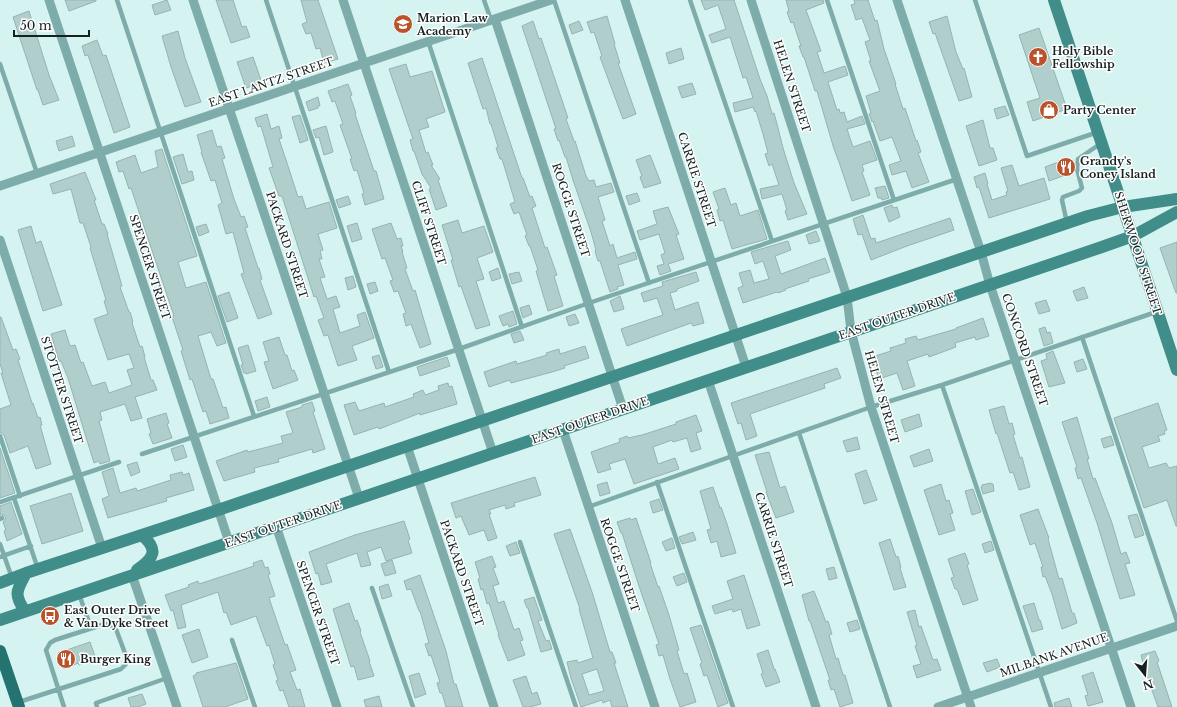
<svg xmlns="http://www.w3.org/2000/svg" width="1177" height="707" font-family="'Libre Baskerville',serif">
  <style>
    .building { fill: #b0cecb; stroke: #96b3b1; fill-rule: evenodd }
    .lines { fill: none; stroke-linecap: round; stroke-linejoin: round }
    .lane { stroke: #7eacaa; stroke-width: 4.5 }
    .street { stroke: #7eacaa; stroke-width: 9 }
    .secondary { stroke: #408d89; stroke-width: 12 }
    .primary { stroke: #237370; stroke-width: 12 }
    .labels { text-anchor: middle; stroke-width: 3; stroke-linejoin: round; paint-order: stroke }
    .poi-label { font-size: 11px; font-weight: bold; fill: #15201f; stroke: #fff; text-anchor: start }
    .street-label { font-size: 11px; fill: #15201f; stroke: #fff }
  </style>
  <rect width="100%" height="100%" fill="#d5f3f1"/>
  <path class="building" d="M65,0H96V1L69,11Z
    M167,0L171,10L155,15L152,5Z
    M216,0H233L242,27L246,26L250,37L231,43Z
    M301,0H318L338,59L324,63L320,48L316,49L311,33L306,34L302,24L307,22Z
    M701,0H734L760,79L767,96L772,114L774,113L777,124L783,148L794,183L807,214L788,220L785,211L787,210L782,194L762,199L760,189L779,185L772,164L769,166L765,154L768,153L763,134L756,111L755,112L753,107L735,112L733,103L753,98L746,77L743,78L730,37L712,43L709,35L726,29L718,5L705,10Z
    M786,0H823L824,3L806,10L821,51L817,52L824,73L845,66L848,75L828,82L837,110L839,109L840,113L844,112L847,122L862,116L865,124L847,129L853,147L870,141L877,160L862,165L864,171L862,172L870,195L852,201L839,162L834,149L817,91H815L804,57H803L799,46H801L793,22L791,23L787,12L789,11Z
    M854,0H868L875,21L877,20L884,49L896,84H895L903,109L905,108L916,141L917,140L921,152L918,153L929,182L912,188L906,171L892,175L889,165L901,161L892,137L880,141L873,121L872,122L869,114L871,113L866,96L880,91L869,61H871L865,42L870,40L862,18L856,20L851,5L855,4Z
    M29,11L49,75L59,100L43,105L38,90H37L13,17Z
    M607,16L615,44H614L620,63H618L636,114L623,119L600,57L602,56L594,32L591,33L587,22Z
    M947,16L956,52L963,69L964,68L972,97L959,101L935,33L933,34L929,22Z
    M533,21L539,39L541,38L568,118L566,119L574,141H575L586,176L589,181L594,180L596,187L611,183L614,192L598,197L605,220L602,221L610,246L613,244L617,258L635,252L637,259L618,265L624,285L617,287L618,289L610,292L600,261H598L595,251L596,250L591,232L573,180L566,157H565L559,140L558,141L554,129H556L522,26Z
    M579,21L583,30L572,34L569,25Z
    M1039,28L1067,109L1033,121L1027,102L1040,98L1019,35Z
    M178,31L185,58L201,102L185,107L171,67L162,36Z
    M97,40L103,56L106,55L130,127L114,133L88,55L85,56L82,46Z
    M681,48L684,59L669,64L666,53Z
    M253,57L262,83L246,88L237,62Z
    M482,58L522,178H523L530,197L532,196L536,206L532,208L545,248L547,247L557,275L554,276L563,306L548,311L536,271L538,270L530,246H529L525,236L527,235L519,212L514,214L510,204L515,202L502,159H500L496,148L498,147L491,124H490L486,108L483,109L468,63Z
    M406,64L410,77L432,71L445,112L426,119L429,127L419,130L426,153L428,152L433,165H431L440,179L438,180L447,206L436,210L429,189L431,188L422,174L414,151H413L410,140L413,139L389,69Z
    M692,83L696,94L682,98L678,87Z
    M348,84L352,95L350,96L356,113L355,114L374,171H376L384,199L365,205L362,194L364,193L357,170L354,171L350,159H352L340,125L343,124L335,101L332,102L328,91Z
    M318,97L320,106H318V108L309,111L306,102Z
    M1005,106L1009,115L997,119L994,109Z
    M267,114L271,129L279,126L282,138L279,139L287,163L298,197L302,196L306,209L329,202L337,228L318,234L323,250L320,251L322,259H319L325,277L320,278L327,299L336,296L340,307L333,309L340,333L360,326L357,315L365,312L374,338L352,346L357,360L338,366L328,335L324,336L318,320L324,318L316,296L314,297L282,196H279L269,168L273,167L261,126L258,127L255,118Z
    M300,115L308,140L300,143L292,117Z
    M983,120L990,148H993L997,160L979,166L966,126Z
    M326,126L333,152L324,155L319,137L316,138L313,130Z
    M212,130L217,147L221,146L225,158L222,159L234,199L241,217L244,216L248,227L245,228L258,268H259L262,279L260,280L272,314L258,319L241,274L244,273L233,232L226,234L218,205L222,203L215,180L211,181L201,152H202L197,135Z
    M72,136L75,146L59,151L56,141Z
    M162,149L197,256L178,262L186,288L206,282L226,343L217,346L211,332L198,336L211,379H213L223,408L226,407L229,418L210,424L206,411L203,412L192,379L190,380L181,351L183,350L172,317L174,316L168,298L131,188L129,189L123,171L119,172L116,162L135,155L141,173L158,167L155,151Z
    M183,154L188,172L192,171L194,180L182,184L173,157Z
    M650,155L661,183L644,188L640,177L642,176L636,160Z
    M1067,159L1071,173L1049,181L1045,167Z
    M1012,165L1019,186L1044,178L1050,199L989,218L979,187L977,188L974,177L985,173L988,184H987L992,200L1007,195L1006,192L1008,191L1001,168Z
    M85,172L96,200H94L102,224H104L108,234H107L122,286L120,287L129,312H130L133,322L132,323L140,347L142,346L145,357H144L151,380H153L157,390L135,397L142,418L131,421L125,404L100,412L102,420L99,421L110,461L100,464L99,461L94,463L68,378L61,361H59L51,334L65,330L70,346L75,345L81,363L83,362L92,386L105,382L109,393L132,385L127,370L134,368L129,354L108,360L94,319L108,314L104,301L106,300L90,248L91,247L83,223H80L71,189L53,194L50,184Z
    M885,186L889,198L882,200L881,198H878L875,188Z
    M725,188L731,205L736,203L740,216L758,210L767,239L732,249L723,220L720,221L717,210L719,209L713,192Z
    M637,193L640,201L629,205L626,196Z
    M348,196L351,204L339,208L336,200Z
    M892,205L893,208L897,207L900,217L889,222L884,208Z
    M668,207L679,234L676,235L684,259L668,264L671,271L660,275L657,266L664,264L661,255L665,253L659,234L640,240L637,231L657,224L653,211Z
    M863,215L871,239L875,238L876,243L950,218L954,230L907,246L871,260L862,234L858,235L853,219Z
    M458,220L462,233L484,226L493,252L477,258L484,279L476,281L490,325L476,329L461,286L459,287L451,260H453L442,225Z
    M357,223L362,239L352,242L347,226Z
    M391,223L397,239L401,238L403,246H401L403,252H402L407,268L405,269L413,291L415,290L431,344L420,348L411,324L406,326L403,314L406,313L398,291L394,292L390,281L393,280L385,258L382,259L372,229Z
    M206,224L209,232L199,236L196,227Z
    M31,226L36,243L41,241L62,305L43,311L18,230Z
    M816,231L820,241L809,244L806,235Z
    M788,241L791,250L775,256L781,274L825,258L830,272L808,279L809,281L785,289L786,290L778,293L777,292L743,303L738,288L743,286L739,273L750,270L754,283L769,279L763,261L755,264L751,252Z
    M1177,242V293H1176L1160,248Z
    M498,268L501,278L492,281L489,272Z
    M519,272L522,281L512,284L509,274Z
    M696,272L699,281L677,289V291L670,293L675,310L698,302L704,323L693,326L691,323L627,346L621,329L663,315L657,298L644,302L641,293L663,286L662,282Z
    M353,276L356,287L348,290L345,278Z
    M375,282L378,291L370,294L367,284Z
    M1084,287L1088,298L1077,301L1073,291Z
    M229,292L238,318L227,322L218,296Z
    M620,296L624,309L614,312L610,301Z
    M1046,300L1050,311L1039,314L1035,303Z
    M529,305L532,314L523,318L520,308Z
    M513,311L517,324L509,327L508,324L503,326L499,316Z
    M575,314L579,323L569,326L566,317Z
    M0,317H1L13,350L16,349L20,359L18,360L32,403H33L38,418L40,417L42,425H40L51,464L36,469L28,446L10,453L4,435L0,432V409L11,405L1,373H3L0,364Z
    M983,318L989,336L976,340L975,337L955,343L956,347L929,357L928,354L907,361L915,386L903,390L897,373L879,379L872,357L891,351L890,348L906,343L905,339L916,336L918,340L956,329V328Z
    M1045,327L1047,333L1050,332L1053,343L1044,346L1039,329Z
    M520,331L524,340L514,343L511,334Z
    M279,337L285,355H287L292,371L294,370L298,380L273,389L264,362L269,361L263,342Z
    M248,345L256,371L246,374V373H244L241,365H243L238,348Z
    M585,346L589,358L564,366L565,368L552,372L511,383L510,380L489,387L484,372L516,361L517,364L547,355L546,353L559,349L560,354Z
    M1053,351L1065,383L1049,387L1041,361L1047,359L1046,354Z
    M379,355L383,367L376,369L372,357Z
    M447,357L450,366L420,376L417,367Z
    M1083,359L1087,369L1077,372L1074,362Z
    M837,368L841,378L824,384L825,388L750,414L757,436L746,440L741,423L738,424L731,403Z
    M448,383L449,387L452,386L457,404L420,415V413L379,429L378,427L354,435L344,405L355,402L359,411L384,403L385,407L414,397L413,394L423,390L425,395L439,390L438,386Z
    M267,397L270,407L258,411L255,401Z
    M312,402L315,411L313,412L325,449L313,453L312,449L278,459L279,462L254,468L255,472L224,481L216,461L247,450L248,452L283,443L281,436L293,433L286,412L302,407V405Z
    M1158,403L1167,430L1164,431L1165,434L1158,436L1160,441L1142,447L1149,468L1166,463L1169,468L1177,466V526H1176L1167,500L1144,508L1114,418Z
    M1004,406L1009,424L1012,423L1015,434L1013,435L1020,458L1022,457L1030,487L1019,490L1013,472L1010,473L997,433L996,434L989,410Z
    M166,413L169,423L167,424L172,438L153,444L149,434L151,433L147,419Z
    M919,414L922,426L905,432L901,420Z
    M696,415L702,431L696,433L701,449L691,452L687,438L673,442L672,440L653,447L658,464L675,458L679,469L634,484L625,459L609,464L611,469L598,473L591,452L620,442L619,439L627,436L628,438L642,435L676,424V422Z
    M1077,417L1089,459H1087L1093,479L1095,478L1112,523L1121,554L1126,552L1130,563L1125,564L1135,595L1120,599L1097,523L1081,478L1078,479L1075,468L1077,467L1062,422Z
    M1111,436L1114,445L1104,448L1101,439Z
    M857,437L860,449L847,452L843,441Z
    M183,445L187,457L175,461L171,449Z
    M0,448L15,493L0,498Z
    M929,449L933,461L914,467L910,456Z
    M769,452L780,488L785,486L794,512L776,518L766,492H767L755,455Z
    M137,462L140,472L131,476L127,465Z
    M113,468L120,493L136,488L137,491L171,480L170,475L182,472L183,475L189,473L194,490L166,498L167,501L108,518L102,499L109,496L102,472Z
    M866,470L877,500L864,504L855,474Z
    M535,477L541,495L514,503L515,506L506,509L505,505L489,510L491,514H489L497,538L488,541L484,530L469,535L461,516L456,518L451,503Z
    M607,482L610,493L600,496L597,485Z
    M991,483V484H993L994,491L983,494L981,487H982V485Z
    M941,484L946,501L949,500L953,513L950,514L955,530L939,535L924,490Z
    M713,487L720,508L721,507L727,524L736,553L721,557L717,541L711,543L707,530L711,529L700,491Z
    M973,489L981,512L972,515L965,491Z
    M71,493L83,531L42,544L30,506Z
    M659,499L663,510L653,513L650,502Z
    M11,502L22,534L7,541L4,531L6,530L3,522L6,518L4,515H0V506Z
    M1038,509L1049,538L1048,539L1059,579L1062,578L1072,613H1074L1077,623L1062,629L1052,594L1045,576L1043,577L1041,567H1043L1035,543L1030,545L1020,515Z
    M1137,514L1144,535L1135,538L1128,516Z
    M630,518L631,520L636,518L651,563H650L658,587L659,586L669,615L679,650L677,651L684,674L687,673L696,702L680,707L670,679L663,655L659,656L656,645L659,644L639,586L622,533H621L617,522Z
    M404,521L410,539L408,540L412,553L386,561L381,547L367,552L371,565L361,567L357,553L326,564L332,582L321,585L318,573L316,574L309,552L355,535Z
    M570,529L593,595L610,652H612L616,663H614L628,707H612L610,700L603,703L602,700L581,707L571,678L567,662L577,660L578,663L593,658L579,609H580L554,534ZM597,669L604,691L589,695L582,674Z
    M693,532L696,540L682,544L679,537Z
    M672,538L675,548L666,551L662,542Z
    M890,539L896,557L898,556L901,567L900,568L906,587L894,590L879,543Z
    M991,541L994,550L985,553L982,544Z
    M516,542L520,553L510,556L506,546Z
    M965,553L969,564L967,565L978,600L963,605L957,589H955L951,578L954,577L948,559Z
    M492,556L496,567L493,568L499,584L493,586L498,603L504,601L514,630L519,628L523,640L520,641L525,655L508,661L498,635H499L489,603L487,604L483,589L481,590L478,579L480,578L475,562Z
    M262,560L265,568L268,567L270,574L268,575L275,596L269,598L285,645L287,644L296,670L290,672L297,690L300,689L305,707H289L283,690L280,691L276,681L278,680L273,665L275,664L269,645L267,646L256,616L231,625L226,612L224,613L218,592L181,605L186,627L178,629L173,610L171,611L165,595L189,587L188,585L198,581L199,584L254,566L253,563Z
    M392,560L396,573L385,576L381,564Z
    M834,567L837,578L829,580L826,569Z
    M684,573L687,582L677,586L673,577Z
    M420,575L446,651L454,684H456L463,707H446L442,693H440L437,683L440,682L431,655L429,656L425,644L429,643L420,611H419L411,589L407,590L404,581Z
    M744,575L760,625L747,629L741,609L733,612L732,609L715,614L712,606L733,599L727,581Z
    M388,584L392,596L382,599L379,587Z
    M814,591L826,622L828,621L832,634L829,635L836,659L838,658L843,675H845L853,703L840,707L834,689L831,690L828,680H830L810,621H809L802,595Z
    M534,597L542,620L538,621L546,641L549,640L552,649L541,652L528,608H527L524,600Z
    M349,603L355,621L357,620L361,631L360,632L370,661H369L374,676L358,680L354,666L351,667L333,609Z
    M1034,603L1039,620H1040L1043,629L1032,632L1023,606Z
    M915,610L919,627L921,626L933,660L937,659L941,670L917,678L913,666L921,664L915,646L917,645L907,612Z
    M857,620L860,629L850,632L847,623Z
    M701,625L728,703L718,707L707,675L704,676L700,664L702,663L690,628Z
    M199,629L208,657L192,663L182,635Z
    M90,642L96,659L79,665L78,663L64,669L58,653Z
    M768,650L774,669H775L780,682L766,687L761,674L763,673L757,654Z
    M1155,651L1159,661L1157,662L1172,707H1158L1145,671L1141,655Z
    M997,659L1000,667L987,672L983,663Z
    M236,663L248,699L225,707H203L193,676L196,675V673Z
    M1093,672L1103,702L1088,706L1085,696L1088,695L1082,676Z
    M419,673L426,694L415,698L409,676Z
    M526,676L532,694L537,692L541,704L530,707H523L513,680Z
    M142,694L146,704L138,707H131L128,698Z
    M379,696L382,707H366L364,700Z
    M1069,698L1072,707H1055L1054,703Z"/>
  <g class="lines">
    <path class="lane" d="M117,0L254,416
      M266,0L389,372
      M484,0L491,20
      M554,0L649,283
      M690,0L772,241
      M827,0L894,200
      M975,0L1027,156L1098,132
      M428,41L522,327
      M0,64L37,173
      M1067,223L1062,200L1063,197L1079,191L1082,188L1077,169L1078,159L1100,144
      M1082,337L1177,621
      M942,385L1051,707
      M799,433L890,707
      M0,436L20,496
      M142,454L459,349L589,303L957,179
      M657,482L733,707
      M14,498L38,569
      M0,502L119,462
      M588,507L871,407L942,385L1156,312
      M0,519L2,518
      M520,542L576,707
      M0,544L12,578
      M0,557L31,546
      M372,588L413,707
      M79,594L91,628
      M232,640L255,707
      M19,702L121,669L126,664V656L116,629L111,625L105,624L55,640L50,643L46,650L64,707
      M97,707L96,703L167,678"/>
    <path class="street" d="M49,0L229,542
      M193,0L359,498
      M343,0L493,453
      M625,0L746,367
      M751,0L847,297L851,331L871,407L971,707
      M897,0L981,252L990,285L1131,707
      M495,19L623,409
      M0,186L551,0
      M0,240L102,548
      M708,380L816,707
      M563,430L655,707
      M407,446L494,707
      M276,526L337,707
      M132,575L177,707
      M938,707L1177,626"/>
    <path class="secondary" d="M1054,0L1177,370
      M137,570C154,558 159,550 142,535
      M0,583L26,573L218,510L1088,216L1123,207L1177,199
      M25,611C13,594 17,590 26,573
      M0,620L1099,248L1133,236L1177,212"/>
    <path class="primary" d="M0,651L19,707"/>
  </g>
  <defs>
    <g id="school-disc" transform="scale(1)"><circle r="9.5" fill="#ba522c" stroke="#fff"/><path d="M0-5L7-2L0 1L-7-2ZM-4 1L0 2.5L4 1V4Q0 6-4 4Z" fill="#fff"/></g>
    <g id="church-disc" transform="scale(1)"><circle r="9.5" fill="#ba522c" stroke="#fff"/><path d="M-1.2-6h2.4v3.5h3.3v2.4h-3.3V6h-2.4V-.1h-3.3v-2.4h3.3Z" fill="#fff"/></g>
    <g id="shop-disc" transform="scale(1)"><circle r="9.5" fill="#ba522c" stroke="#fff"/><path d="M-5-2.5h2.3a2.7 3.5 0 0 1 5.4 0H5L5.5 6h-11ZM-1.5-2.5h3a1.5 2.3 0 0 0-3 0Z" fill="#fff"/></g>
    <g id="restaurant-disc" transform="scale(1)"><circle r="9.5" fill="#ba522c" stroke="#fff"/><path d="M-5-6h1v4h1v-4h1v4h1v-4h1v5L-1.5 .5V6h-2V.5L-5-1ZM5-6V6H3V1.5H1.5Q1.5-4 5-6Z" fill="#fff"/></g>
    <g id="bus-disc" transform="scale(1)"><circle r="9.5" fill="#ba522c" stroke="#fff"/><path d="M-5-6H5V4H4V6H2V4H-2V6H-4V4H-5ZM-3.5-4V0h7V-4ZM-3.5 1.2v1.5H-2V1.2ZM2 1.2v1.5H3.5V1.2Z" fill="#fff"/></g>
  </defs>
  <g fill-rule="evenodd">
    <use href="#school-disc" x="403" y="24"/>
    <use href="#church-disc" x="1038" y="57"/>
    <use href="#shop-disc" x="1049" y="110"/>
    <use href="#restaurant-disc" x="1066" y="167"/>
    <use href="#bus-disc" x="50" y="616"/>
    <use href="#restaurant-disc" x="66" y="659"/>
  </g>
  <g class="labels">
    <g class="poi-label">
      <text x="417" y="22">Marion Law<tspan x="417" dy="13">Academy</tspan></text>
      <text x="1052" y="55">Holy Bible<tspan x="1052" dy="13">Fellowship</tspan></text>
      <text x="1063" y="114">Party Center</text>
      <text x="1080" y="165">Grandy's<tspan x="1080" dy="13">Coney Island</tspan></text>
      <text x="64" y="614">East Outer Drive<tspan x="64" dy="13">&amp; Van Dyke Street</tspan></text>
      <text x="80" y="663">Burger King</text>
    </g>
    <g class="street-label">
      <text transform="translate(271 82) rotate(-19)" y="4">EAST LANTZ STREET</text>
      <text transform="translate(792 86) rotate(72)" y="4">HELEN STREET</text>
      <text transform="translate(697 180) rotate(72)" y="4">CARRIE STREET</text>
      <text transform="translate(571 210) rotate(72)" y="4">ROGGE STREET</text>
      <text transform="translate(429 223) rotate(72)" y="4">CLIFF STREET</text>
      <text transform="translate(287 245) rotate(72)" y="4">PACKARD STREET</text>
      <text transform="translate(1138 253) rotate(72)" y="4">SHERWOOD STREET</text>
      <text transform="translate(150 267) rotate(72)" y="4">SPENCER STREET</text>
      <text transform="translate(897 316) rotate(-19)" y="4">EAST OUTER DRIVE</text>
      <text transform="translate(1025 350) rotate(71)" y="4">CONCORD STREET</text>
      <text transform="translate(62 390) rotate(72)" y="4">STOTTER STREET</text>
      <text transform="translate(882 397) rotate(74)" y="4">HELEN STREET</text>
      <text transform="translate(590 420) rotate(-19)" y="4">EAST OUTER DRIVE</text>
      <text transform="translate(283 524) rotate(-19)" y="4">EAST OUTER DRIVE</text>
      <text transform="translate(774 540) rotate(72)" y="4">CARRIE STREET</text>
      <text transform="translate(620 565) rotate(71)" y="4">ROGGE STREET</text>
      <text transform="translate(462 573) rotate(71)" y="4">PACKARD STREET</text>
      <text transform="translate(318 613) rotate(71)" y="4">SPENCER STREET</text>
      <text transform="translate(1054 655) rotate(-19)" y="4">MILBANK AVENUE</text>
    </g>
  </g>
  <g transform="translate(1145 675) rotate(163)" stroke="#ffffff" stroke-width="3" paint-order="stroke">
  <path d="M0-3L7 15L0 10L-7 15Z" fill="#15201f"/>
  <text y="-6" font-size="11" font-weight="bold" text-anchor="middle" fill="#15201f">N</text>
  </g>
  <path d="M14 30v6h75v-6" fill="none" stroke="#15201f" stroke-width="2"/>
  <text x="20" y="30" font-size="12" fill="#15201f" stroke="#ffffff" stroke-width="3" paint-order="stroke">50 m</text>
</svg>
